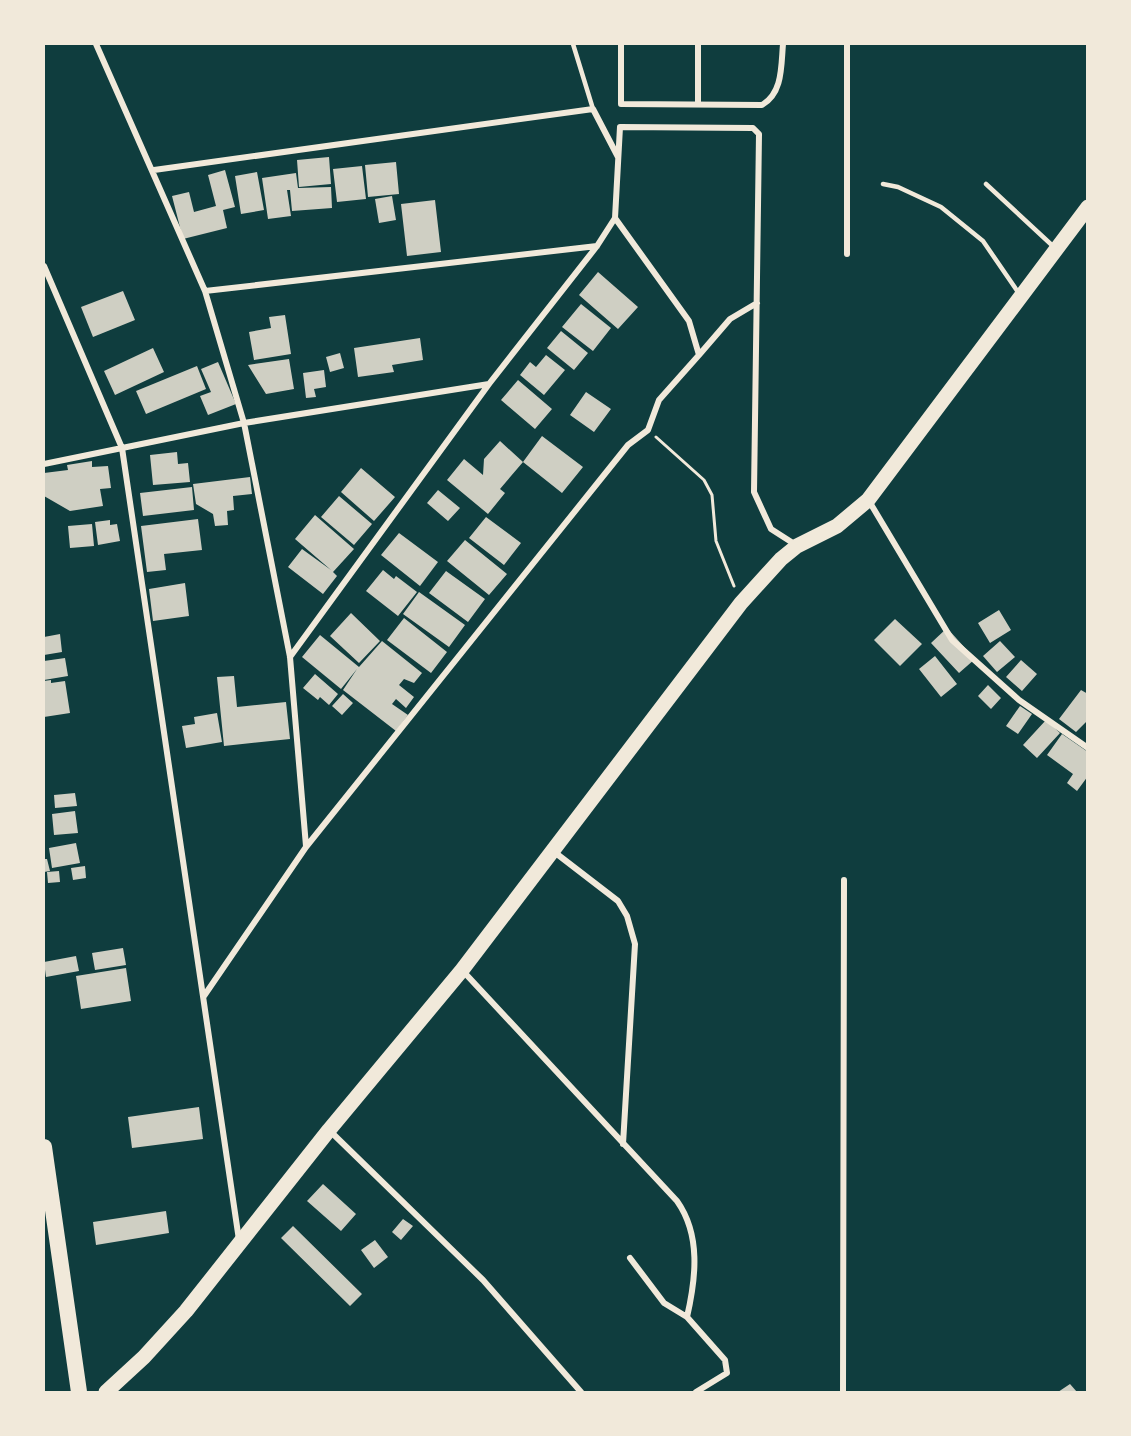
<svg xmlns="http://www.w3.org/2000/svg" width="1131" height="1436" font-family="Cabin,sans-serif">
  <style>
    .building { fill: #cfcfc3 }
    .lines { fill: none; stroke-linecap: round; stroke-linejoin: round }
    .path { stroke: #f1e9da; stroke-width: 3 }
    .service { stroke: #f1e9da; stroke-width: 4.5 }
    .minor { stroke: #f1e9da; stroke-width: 6 }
    .primary { stroke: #f1e9da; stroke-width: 15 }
    .trunk { stroke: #f1e9da; stroke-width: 16 }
  </style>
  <rect width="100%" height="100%" fill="#0f3d3e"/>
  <path class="building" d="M329,157L331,184L299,187L297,160Z
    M396,162L399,194L368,197L365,165Z
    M362,166L366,199L337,202L333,169Z
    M225,170L235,207L223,210L227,228L183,239L172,196L189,192L194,212L216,206L208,175Z
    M257,172L264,210L241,214L235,176Z
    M296,173L298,188L331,187L332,208L292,211L290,190H287L291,216L268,219L262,178Z
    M392,196L396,220L379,223L375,199Z
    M435,200L441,252L407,256L401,204Z
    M598,272L638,307L618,329L579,295Z
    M123,291L135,320L93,337L81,307Z
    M581,304L611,328L593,351L562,327Z
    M285,315L291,354L254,360L249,332L271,328L269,317Z
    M561,331L588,353L574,370L547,348Z
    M420,338L423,360L392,365L394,372L358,377L354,348Z
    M153,348L164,372L115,395L104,371Z
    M340,353L344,368L330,372L326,357Z
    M546,355L565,370L544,395L520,375L530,362L536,367Z
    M289,359L294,389L266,394L248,365Z
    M218,362L236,404L208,415L200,396L211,392L201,369Z
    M197,366L206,389L146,414L136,391Z
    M324,370L326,387L314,389L316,397L306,398L303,373Z
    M518,380L552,409L535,429L501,400Z
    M586,392L611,409L594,432L570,415Z
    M542,436L583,467L562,493L523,462Z
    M500,441L523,462L500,489L505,493L488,514L447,480L464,459L483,475L484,459Z
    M177,452L178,464L188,463L190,482L153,485L150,455Z
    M92,461V467L108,466L111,488L100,489L103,506L70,511L44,496V473L68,470L67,465Z
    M361,468L395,497L374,521L341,492Z
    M250,477L252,494L233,496L234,510L227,511L228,525L215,526L213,514L196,504L193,484Z
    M192,487L194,510L143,516L140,493Z
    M438,490L460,508L448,521L427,503Z
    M339,496L372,524L354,545L321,517Z
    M315,515L354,549L333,572L337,576L323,594L288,567L302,549L331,570L295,539Z
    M486,517L521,543L504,565L469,538Z
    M198,519L202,550L164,554L166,570L147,572L141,526Z
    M110,520V525L117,524L120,541L98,545L95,522Z
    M92,524L94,546L70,548L68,526Z
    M399,533L438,562L420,586L381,555Z
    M465,540L507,574L489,595L447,561Z
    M383,570L394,579L396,576L417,592L398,616L366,591Z
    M446,571L485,599L468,622L429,593Z
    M185,583L189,616L153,621L149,589Z
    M419,592L465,625L449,647L403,614Z
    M999,610L1011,630L990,643L978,623Z
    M351,613L380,641L359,663L330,636Z
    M404,618L447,652L431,673L387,640Z
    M895,619L922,644L900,666L874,640Z
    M947,628L975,659L959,673L931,643Z
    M60,634L62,652L44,655V637Z
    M320,635L359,667L382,641L422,673L414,683L404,679L399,685L414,697L406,708L396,699L392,704L408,715L396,731L343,690L357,669L341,689L302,657Z
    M1000,641L1015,657L997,672L983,656Z
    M935,656L957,684L941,697L919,669Z
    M65,658L68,676L44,680V661Z
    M1021,660L1037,674L1022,691L1006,677Z
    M315,674L338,694L329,705L320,697L318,700L303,688Z
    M234,676L237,707L286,702L290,739L224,746L217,677Z
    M51,680V683L65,681L70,713L44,717V681Z
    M988,685L1001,698L991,709L978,696Z
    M1081,690L1088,694V720L1076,732L1059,719Z
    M343,694L353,703L342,715L332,706Z
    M1020,706L1032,714L1018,734L1006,726Z
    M217,713L222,742L186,748L182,726L195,724L194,717Z
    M1046,720L1060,733L1037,758L1023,745Z
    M1062,734L1088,752V776L1077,791L1067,783L1073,774L1047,755Z
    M75,793L77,806L55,808L54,795Z
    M75,811L78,833L54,835L52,814Z
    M76,843L80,863L52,868L49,848Z
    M44,859H47L50,871L44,872Z
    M85,866L86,878L73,880L71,868Z
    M59,871L60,882L48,883L47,872Z
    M123,948L126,965L95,970L92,953Z
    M76,956L79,971L46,977L44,962Z
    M126,968L131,1001L81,1009L76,976Z
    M199,1107L203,1139L132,1148L128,1117Z
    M323,1184L356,1214L341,1231L307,1201Z
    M166,1211L169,1233L96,1245L93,1222Z
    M403,1219L413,1226L401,1240L392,1232Z
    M293,1226L362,1294L350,1306L281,1238Z
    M375,1240L388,1257L374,1268L361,1250Z
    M1070,1384L1077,1392H1058Z"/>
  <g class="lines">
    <path class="path" d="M656,437L704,480L712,495L716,541L734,586"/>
    <path class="service" d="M573,44L593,109
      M883,184L898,187L941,207L983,241L1020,295
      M986,184L1055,248"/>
    <path class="minor" d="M96,44L205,291L244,423L290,657L306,846
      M621,44V104L762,105C783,93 781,66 783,44
      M847,44V254
      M698,104V44
      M154,170L593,109L618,157
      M44,266L122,448L239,1240
      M205,291L597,246
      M699,355L730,319L757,303
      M44,464L244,423L489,384
      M869,501L952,640L1019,700L1088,748
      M290,657L489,384L597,246L615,218
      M553,851L618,901L627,916L635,944L623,1144
      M462,970L677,1201C701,1235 696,1278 687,1317
      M204,996L306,847L628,445L648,430L659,400L699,355L689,321L615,218L620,127L753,128L759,134L754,492L771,529L796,545
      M330,1131L483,1280L581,1392
      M630,1258L664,1303L687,1317L725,1360L727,1373L696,1392
      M843,1392L844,880"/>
    <path class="primary" d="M106,1392L144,1357L186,1311L329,1130L462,970L741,603L781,559L797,546L837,526L868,500L1088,207"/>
    <path class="trunk" d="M44,1147L79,1392"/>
  </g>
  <rect width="1131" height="1436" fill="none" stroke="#f1e9da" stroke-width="90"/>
</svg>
